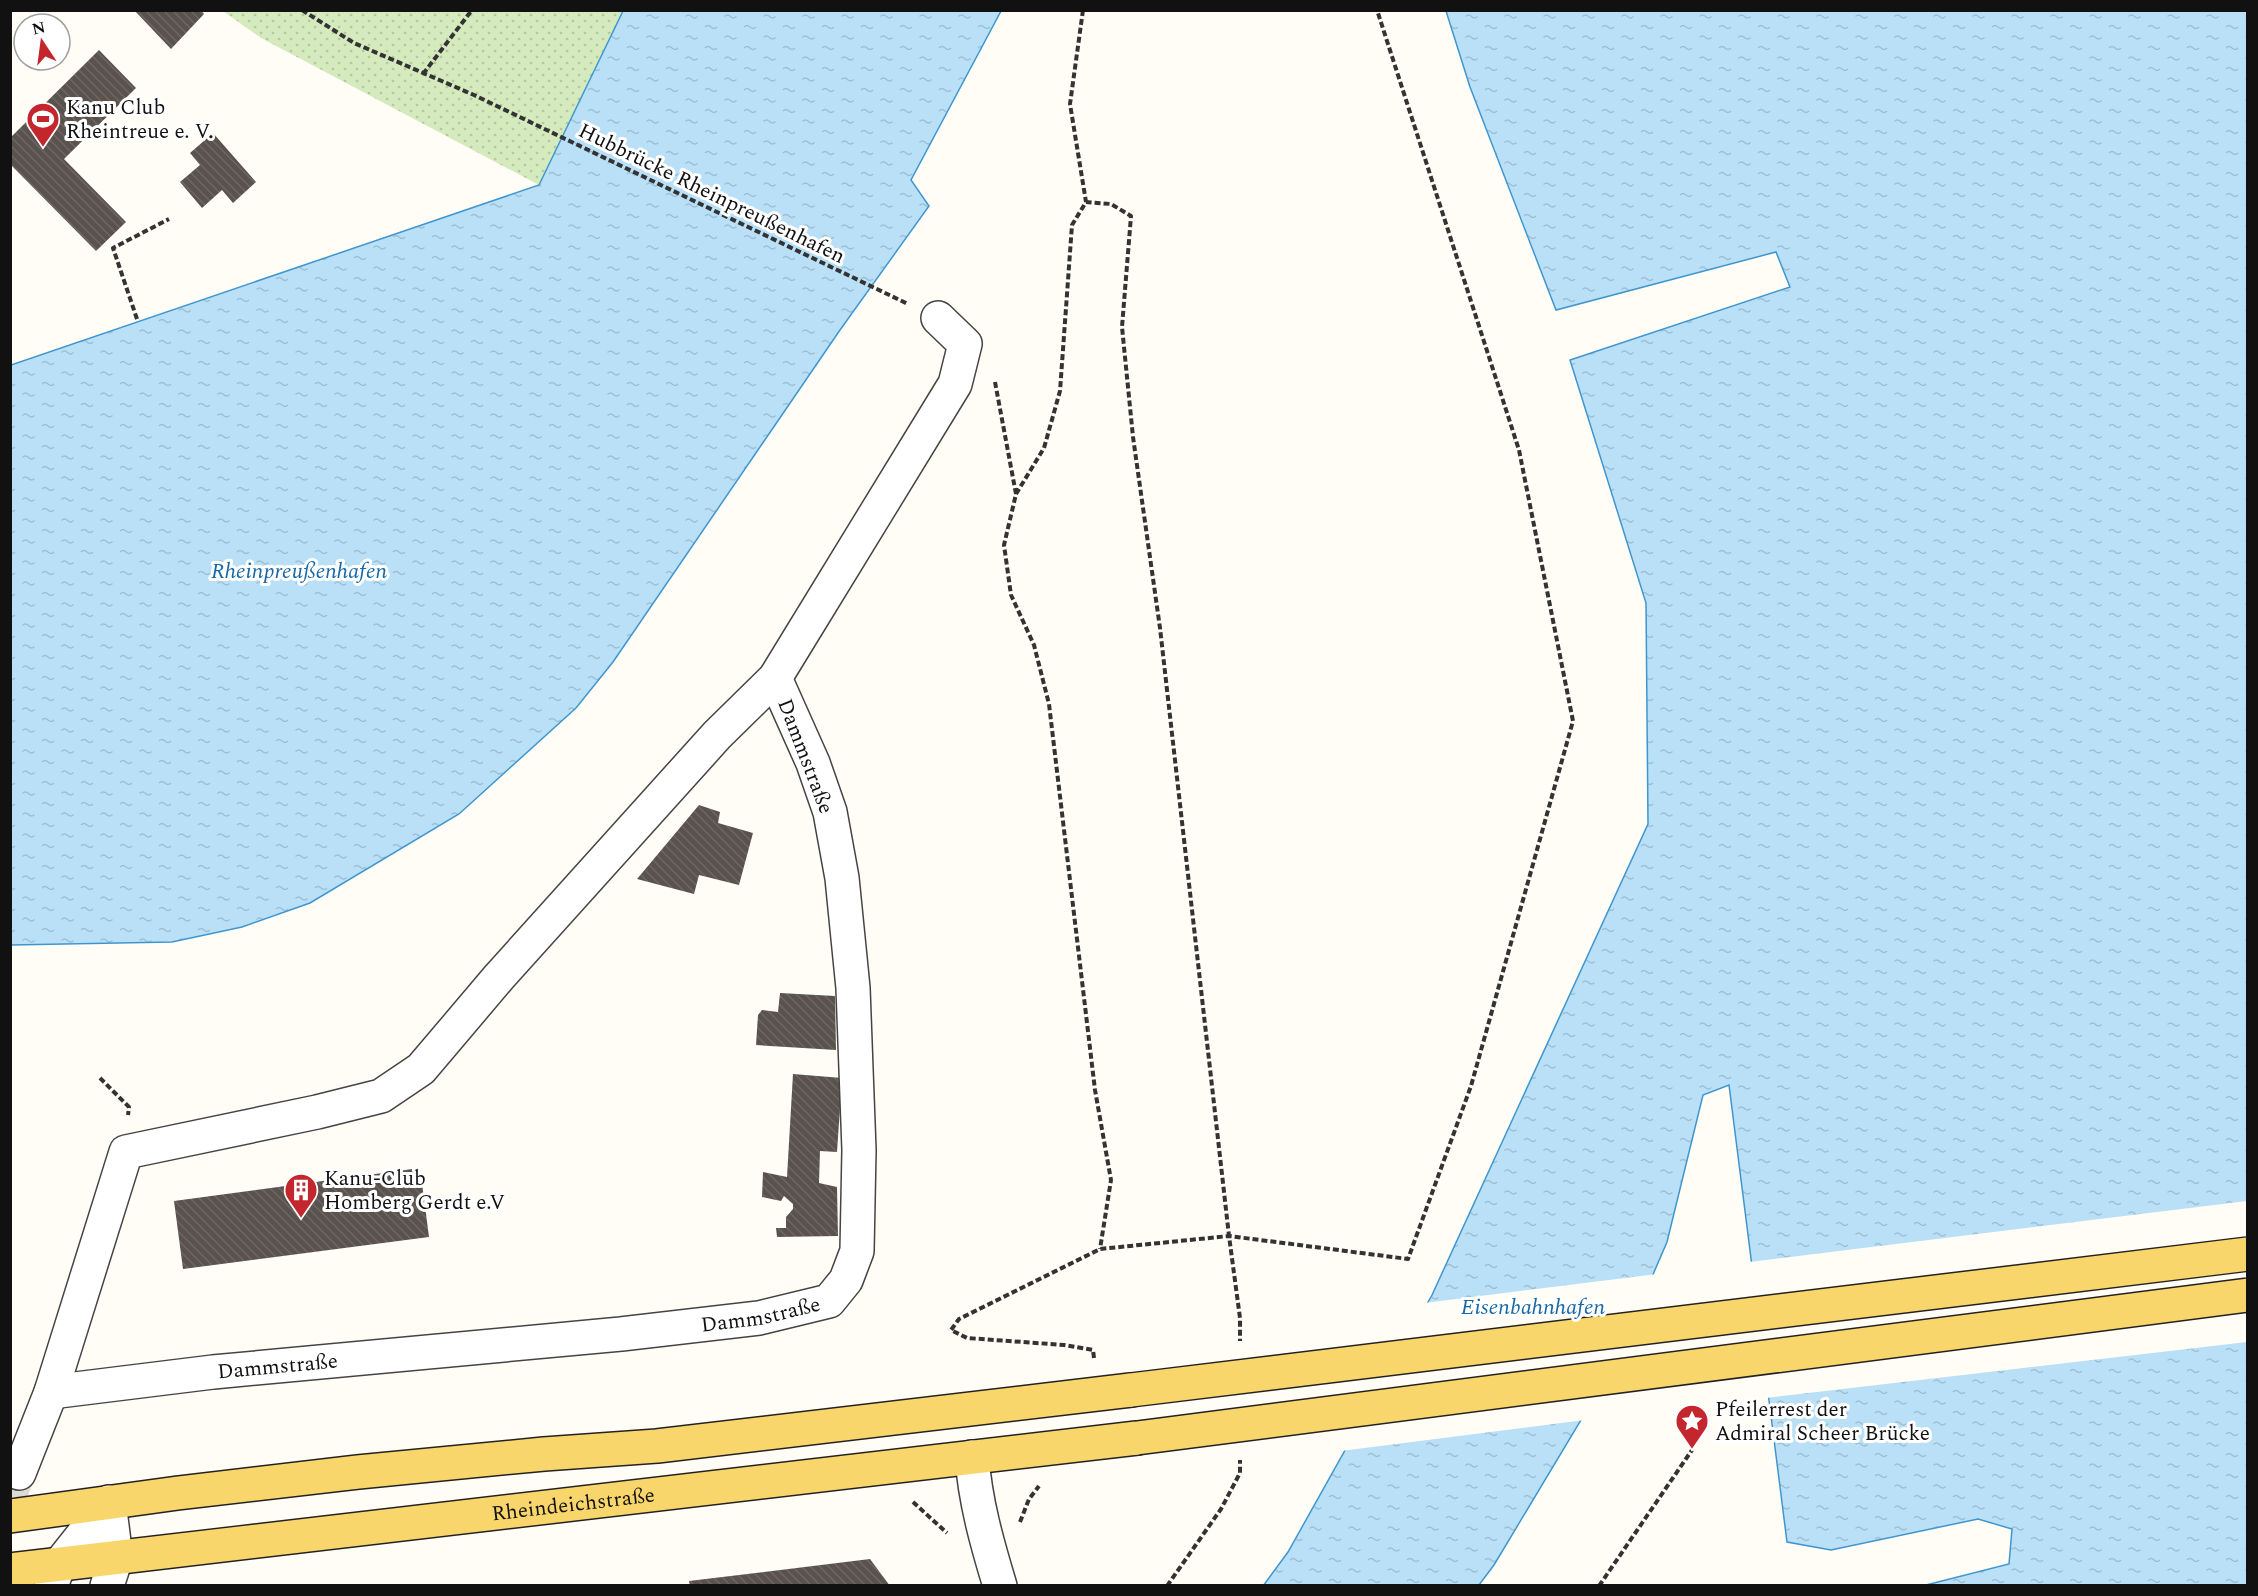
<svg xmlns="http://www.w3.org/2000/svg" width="2258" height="1596" font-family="Spectral,serif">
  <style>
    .grass { fill: url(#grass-dots) }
    .water { fill: url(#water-ripples); stroke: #3f96cf; stroke-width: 1.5 }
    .pier { fill: #fffdf5 }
    .building { fill: url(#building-back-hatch) }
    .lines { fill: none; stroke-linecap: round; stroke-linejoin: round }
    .minor-tunnel { stroke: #dbdad3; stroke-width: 33; stroke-dasharray: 33 16; stroke-linecap: butt }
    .minor-casing { stroke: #444; stroke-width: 36 }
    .tertiary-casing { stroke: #444; stroke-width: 36 }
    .primary-casing { stroke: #222; stroke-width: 36 }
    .path { stroke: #333; stroke-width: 4; stroke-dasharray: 6 3; stroke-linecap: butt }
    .minor { stroke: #fff; stroke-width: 33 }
    .tertiary { stroke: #fff; stroke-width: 33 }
    .primary { stroke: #f9d66b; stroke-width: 33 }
    .primary-bridge-casing { stroke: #222; stroke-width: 36; stroke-linecap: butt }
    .primary-bridge { stroke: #f9d66b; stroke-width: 33 }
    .labels { text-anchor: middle; stroke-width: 6; stroke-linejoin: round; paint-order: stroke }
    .poi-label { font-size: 21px; fill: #111; stroke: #fff; text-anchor: start }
    .street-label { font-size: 21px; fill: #111; stroke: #fff }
    .water-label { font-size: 22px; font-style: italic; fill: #1768a6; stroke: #fff }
  </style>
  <defs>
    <pattern id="grass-dots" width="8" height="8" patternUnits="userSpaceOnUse" patternTransform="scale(1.5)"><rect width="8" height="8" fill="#d5ebbd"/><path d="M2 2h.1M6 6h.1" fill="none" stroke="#b6c8a1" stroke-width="1.8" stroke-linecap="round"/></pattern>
    <pattern id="water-ripples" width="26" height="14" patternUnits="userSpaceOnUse" patternTransform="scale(1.5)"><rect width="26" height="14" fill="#b9e0f7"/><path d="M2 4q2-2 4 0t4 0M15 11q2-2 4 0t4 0" fill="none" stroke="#9ebfd3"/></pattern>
    <pattern id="building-back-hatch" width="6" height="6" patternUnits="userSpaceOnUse" patternTransform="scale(1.5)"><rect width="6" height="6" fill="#5a524d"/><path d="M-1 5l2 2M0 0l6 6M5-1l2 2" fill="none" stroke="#6d6662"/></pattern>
  </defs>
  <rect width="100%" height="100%" fill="#fffdf5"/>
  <path class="grass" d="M223,11H623L539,185L261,38Z"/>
  <path class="water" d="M623,11H1001L911,180L929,206L840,330L613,662L576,708L459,814L310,903L242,927L172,942L11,945V365L539,185Z
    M1446,11H2247V1585H1926L2009,1564L2012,1529L1978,1519L1831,1550L1787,1542L1729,1085L1703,1095L1667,1242L1614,1365L1494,1565L1479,1585L1263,1586L1288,1552L1432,1295L1648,824L1646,603L1570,360L1790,287L1776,252L1556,310L1470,87Z"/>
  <path class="pier" d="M2247,1201V1342L1766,1398L1749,1262Z
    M1657,1274L1617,1366L1585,1420L1341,1451L1424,1303Z"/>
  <path class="building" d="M134,10H201L204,14L171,49Z
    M99,50L136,88L64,159L126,222L96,251L10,164V138Z
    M213,133L256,182L233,203L222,190L202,208L180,182L200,165L190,153Z
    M699,805L720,812L718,823L753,833L739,885L699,875L694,894L637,879Z
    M780,993L835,996L836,1050L756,1045L758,1015L762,1010L778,1012Z
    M793,1074L842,1078L837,1152L820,1151L819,1183L837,1187L838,1236L777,1237L776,1228H786V1217L793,1209V1204L784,1196L781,1201L762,1197L763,1172L787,1177Z
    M420,1168L429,1237L183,1269L174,1201Z
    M870,1559L890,1586H690L689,1581Z"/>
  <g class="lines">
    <path class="minor-tunnel" d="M10,1496L19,1473"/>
    <g class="minor-casing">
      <g id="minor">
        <path id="s1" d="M51,1392L213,1372L621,1334L759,1318L829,1301L846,1280L857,1251L859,1150L853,988L842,878L830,812L813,763L775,678"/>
        <path d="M972,1457C975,1501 987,1543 1000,1586"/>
        <path d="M19,1473L51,1392L126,1152L317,1112L381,1096L421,1069L499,977L717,735L775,678L955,384L965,344L938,318"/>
      </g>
    </g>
    <g class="tertiary-casing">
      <path id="tertiary" d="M51,1586L59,1565L109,1502
        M107,1586L116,1558L109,1502"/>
    </g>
    <g class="primary-casing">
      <g id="primary">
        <path d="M10,1516L178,1493L358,1472L544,1454L657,1446L1131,1390"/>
        <path id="s2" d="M10,1570L1137,1438"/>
      </g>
    </g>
    <path class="path" d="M302,10L354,43L474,95L908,304
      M1083,10L1070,104L1086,202
      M423,74L472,10
      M137,319L113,248L169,219
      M995,382L1016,494L1004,545L1011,595L1034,645L1049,704L1095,1090L1111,1180L1100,1249
      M1016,494L1044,448L1060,391L1072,225L1086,202L1111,204L1131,216L1122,327L1133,437L1160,628L1229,1236L1240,1318V1341
      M100,1078L129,1107L128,1115
      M1094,1358L1093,1350L1064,1345L967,1338L951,1330L959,1319L1100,1249L1229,1236L1408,1259L1471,1086L1573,721L1519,450L1377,10
      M913,1502L947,1533
      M1020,1522L1029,1499L1039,1486
      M1167,1586L1221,1509L1240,1473V1460
      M1599,1586L1692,1450"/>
    <use href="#minor" class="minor"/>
    <use href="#tertiary" class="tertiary"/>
    <use href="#primary" class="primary"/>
    <g class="primary-bridge-casing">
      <path id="primary-bridge" d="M1131,1390L2248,1254
        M1137,1438L2248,1295"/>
    </g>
    <use href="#primary-bridge" class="primary-bridge"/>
  </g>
  <defs>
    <g id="stadium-pin" transform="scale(1.725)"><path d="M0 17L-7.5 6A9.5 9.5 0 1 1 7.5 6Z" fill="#c4262e" stroke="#fff"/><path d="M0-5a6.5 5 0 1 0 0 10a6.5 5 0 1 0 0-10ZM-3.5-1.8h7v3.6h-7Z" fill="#fff"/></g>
    <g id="building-pin" transform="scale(1.725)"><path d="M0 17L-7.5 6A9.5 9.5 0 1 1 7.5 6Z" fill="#c4262e" stroke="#fff"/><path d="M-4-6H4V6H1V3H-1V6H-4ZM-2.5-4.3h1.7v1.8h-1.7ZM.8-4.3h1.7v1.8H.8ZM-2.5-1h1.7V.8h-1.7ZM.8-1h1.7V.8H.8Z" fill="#fff"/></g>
    <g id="sight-pin" transform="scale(1.725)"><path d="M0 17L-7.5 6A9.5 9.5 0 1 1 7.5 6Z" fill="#c4262e" stroke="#fff"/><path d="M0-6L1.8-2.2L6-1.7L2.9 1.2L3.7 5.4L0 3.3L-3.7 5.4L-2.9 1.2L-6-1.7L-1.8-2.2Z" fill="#fff"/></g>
  </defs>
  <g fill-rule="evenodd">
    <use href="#stadium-pin" x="43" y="119"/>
    <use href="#building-pin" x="301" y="1190"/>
    <use href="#sight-pin" x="1692" y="1421"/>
  </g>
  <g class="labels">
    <g class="poi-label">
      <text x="66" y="114">Kanu Club<tspan x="66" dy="24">Rheintreue e. V.</tspan></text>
      <text x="324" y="1185">Kanu-Club<tspan x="324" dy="24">Homberg Gerdt e.V</tspan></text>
      <text x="1715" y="1416">Pfeilerrest der<tspan x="1715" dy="24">Admiral Scheer Brücke</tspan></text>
    </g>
    <g class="street-label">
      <text transform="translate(712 193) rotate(26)" y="7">Hubbrücke Rheinpreußenhafen</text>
      <text transform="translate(806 756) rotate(69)" y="7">Dammstraße</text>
      <text dy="7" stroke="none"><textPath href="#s1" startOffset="714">Dammstraße</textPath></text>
      <text dy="7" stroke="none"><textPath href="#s1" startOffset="228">Dammstraße</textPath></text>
      <text dy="7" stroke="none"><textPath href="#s2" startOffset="567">Rheindeichstraße</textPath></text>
    </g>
    <g class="water-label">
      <text x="299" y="578">Rheinpreußenhafen</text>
      <text x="1533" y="1314">Eisenbahnhafen</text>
    </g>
  </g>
  <rect width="2258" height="1596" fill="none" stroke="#111111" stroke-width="24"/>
  <g transform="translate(42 42) rotate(347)"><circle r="28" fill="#ffffff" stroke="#a0a0a0" stroke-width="1.5"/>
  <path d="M0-4.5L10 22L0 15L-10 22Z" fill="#c4262e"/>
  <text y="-9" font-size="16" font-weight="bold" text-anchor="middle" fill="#111111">N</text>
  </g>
</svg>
